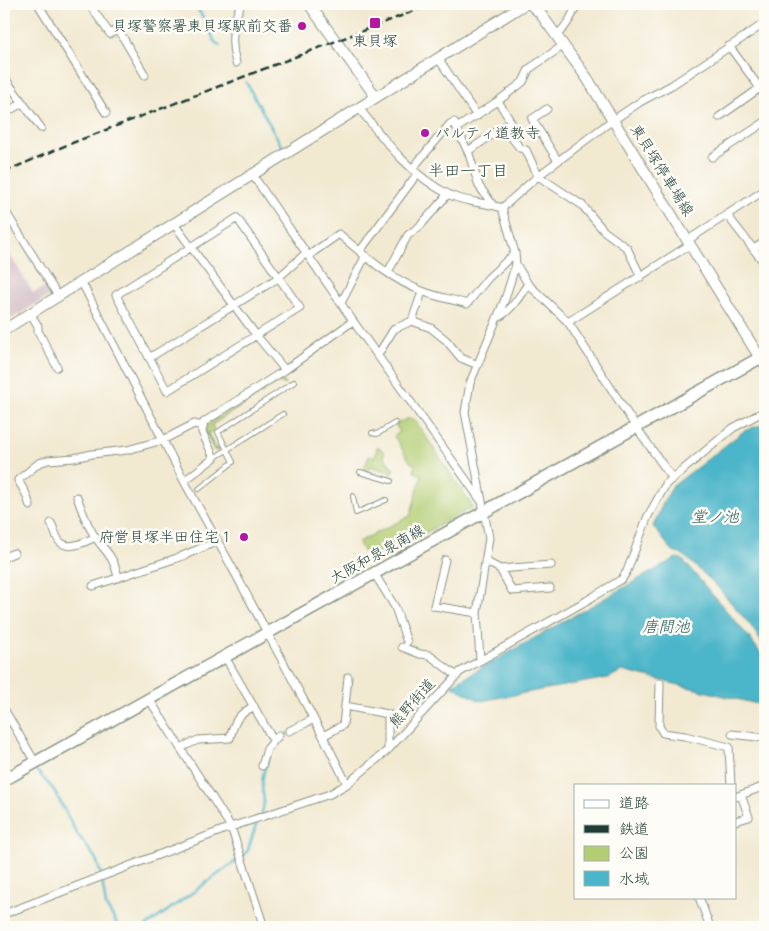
<svg xmlns="http://www.w3.org/2000/svg" width="769" height="931" font-family="Mali,'Klee One',sans-serif">
  <style>
    .industrial { fill: #d2bdc6 }
    .green { fill: #b3cd73; stroke: #698554 }
    .water { fill: #4bb5c9; stroke: #35797e }
    .lines { fill: none; stroke-linecap: round; stroke-linejoin: round }
    .stream { stroke: #4bb5c9; stroke-width: 2.5 }
    .lane-casing { stroke: #889382; stroke-width: 6 }
    .street-casing { stroke: #889382; stroke-width: 9 }
    .secondary-casing { stroke: #889382; stroke-width: 12 }
    .primary-casing { stroke: #889382; stroke-width: 14 }
    .lane { stroke: #fff; stroke-width: 4 }
    .street { stroke: #fff; stroke-width: 7 }
    .secondary { stroke: #fff; stroke-width: 10 }
    .primary { stroke: #fff; stroke-width: 11 }
    .rail { stroke: #1f3d34; stroke-width: 2.5; stroke-dasharray: 8 4; stroke-linecap: butt }
    .poi-dot { fill: #b5179e; stroke: #fdfcf7; stroke-width: 2 }
    .labels { text-anchor: middle; stroke-width: 5; stroke-linejoin: round; paint-order: stroke }
    .poi-label { font-size: 15px; fill: #1f3d34; stroke: #fdfcf7; text-anchor: end }
    .street-label { font-size: 15px; fill: #1f3d34; stroke: #fdfcf7 }
    .neighbourhood-label { font-size: 16px; fill: #1f3d34; stroke: #fdfcf7 }
    .water-label { font-size: 16px; font-style: italic; fill: #2c6161; stroke: #fdfcf7 }
  </style>
  <rect width="100%" height="100%" fill="#fdfcf7"/>
  <filter id="ink" filterUnits="userSpaceOnUse"><feTurbulence type="fractalNoise" baseFrequency=".02" numOctaves="2"/><feDisplacementMap in="SourceGraphic" scale="10" xChannelSelector="R" yChannelSelector="G"/><feConvolveMatrix kernelMatrix="1 2 1 2 8 2 1 2 1" color-interpolation-filters="sRGB"/></filter>
  <filter id="wash" filterUnits="userSpaceOnUse"><feTurbulence type="fractalNoise" baseFrequency=".0096" numOctaves="4" result="noise"/><feDisplacementMap in="SourceGraphic" scale="20" xChannelSelector="R" yChannelSelector="G"/><feGaussianBlur stdDeviation="1.12" result="paint"/><feColorMatrix in="noise" values="0 0 0 0 0 0 0 0 0 0 0 0 0 0 0 0 0 1.4 0 .05"/><feComposite in="paint" operator="in"/></filter>
  <g filter="url(#wash)">
    <rect width="100%" height="100%" fill="#f2e9d1"/>
    <path class="industrial" d="M4,245L33,293L47,286L51,295L4,323Z"/>
    <path class="green" d="M279,379L283,380L285,385L279,382L212,425L214,430L208,433L215,449L221,447L222,449L217,451L214,450L205,431L209,423Z
      M407,419H414L473,507L370,563L358,542L410,516L422,475L414,472L415,464L411,463L394,436L400,432L395,424Z
      M377,447L380,448L385,453L383,455L394,470L391,472L390,478V472L369,466L368,471H365L364,469L369,456L375,457Z"/>
    <path class="water" d="M760,425H765V647L751,626L715,584L683,555L673,552L653,526L664,501L673,486L744,431Z
      M676,558L682,559L748,636L765,659V706L622,671L608,678L480,701L451,685Z"/>
    <g class="lines">
      <path class="stream" d="M194,4L209,26L214,41L220,46
        M246,82L284,150
        M36,770L54,790L76,832L96,859L101,874
        M261,815C267,799 262,798 262,784C263,767 273,742 288,733
        M244,855L248,850L257,822
        M102,880L106,906L119,927
        M145,927L239,859"/>
    </g>
  </g>
  <g filter="url(#ink)">
    <g class="lines">
      <g class="lane-casing">
        <path id="lane" d="M372,433L377,434L395,423
          M214,458L283,414
          M360,472L391,481
          M199,489L233,462L218,432L294,382
          M353,496L356,513L386,500"/>
      </g>
      <g class="street-casing">
        <path id="street" d="M38,4L106,113
          M89,4L110,34L118,29L145,75
          M556,35C567,27 572,16 577,4
          M729,46L765,95
          M438,58L477,116
          M236,63C230,42 232,23 241,4
          M4,77L41,128
          M359,108C385,141 411,176 450,195C467,203 485,202 502,208
          M547,109L532,119L558,161
          M4,114L22,103
          M719,117L760,88
          M503,127L520,148L526,150L538,176L582,205L604,231L627,248L641,277
          M457,128L498,101L523,82L529,69L564,45
          M468,151L511,122L498,101
          M712,157L765,122
          M412,169L450,124L454,122L469,154L479,186L493,205
          M252,174L353,321L482,502
          M4,209L58,296
          M727,215L765,264
          M237,218L300,308L167,391L116,295Z
          M174,224L256,335L285,370
          M688,240L765,190
          M753,249L765,242
          M360,251L417,174
          M308,256L339,234C364,255 390,279 422,291C436,297 452,299 467,304L488,278L515,253
          M516,264L528,284L568,322L636,427L672,478
          M388,272L408,235L420,226L448,194
          M81,281L184,481L228,560L323,736L347,784
          M341,303L365,257
          M30,313L38,326V331L57,367
          M497,318C512,311 519,296 528,284
          M412,321L422,292
          M568,322L691,244
          M377,356L394,329L412,321L431,328L446,340L461,358L478,365
          M149,358L278,278L306,253
          M760,358L765,367
          M184,481L214,458L202,432L204,422L285,370L353,321
          M77,497C81,508 85,520 91,530C102,551 113,551 118,578
          M30,506L26,494L18,480L39,463L48,460L74,458L92,454L127,450L163,440L194,424L203,426
          M51,523C54,528 56,538 60,542C70,551 86,541 96,537
          M4,557L14,553
          M445,560L434,606L477,613
          M485,561L500,569L512,591L550,588
          M500,569L551,565
          M374,573L395,607L407,642
          M93,586L180,557L218,541
          M402,647L420,654L429,655L457,676
          M225,657L273,740
          M480,660L477,613L489,538L465,412L470,383L505,299L516,264L515,253L502,208L538,176L606,125L640,102L672,85L765,23
          M660,683L659,726L663,733L685,736L729,747L731,785
          M149,699L231,827L264,927
          M345,706L388,714V750
          M4,709L35,762
          M289,731L314,719
          M732,734L765,738
          M323,736L343,725L348,677
          M180,748L198,740L230,738C235,719 238,715 254,706
          M262,766L267,749L279,735
          M735,797L765,786
          M735,821L749,817L741,795
          M699,897L710,927
          M4,914L231,827L330,794L347,784L388,750L460,672L586,601L622,579L627,571L647,518L666,484L733,428L761,413H765"/>
      </g>
      <g class="secondary-casing">
        <path id="secondary" d="M309,4L376,97
          M530,4L540,13L587,78L760,358
          M4,330L525,4"/>
      </g>
      <g class="primary-casing">
        <path id="primary" d="M4,780L765,355"/>
      </g>
      <use href="#lane" class="lane"/>
      <use href="#street" class="street"/>
      <use href="#secondary" class="secondary"/>
      <use href="#primary" class="primary"/>
      <path class="rail" d="M4,172L67,145L432,4"/>
    </g>
  </g>
  <g class="poi-dot">
    <rect x="369" y="17" width="12" height="12" rx="2.5"/>
    <circle cx="302" cy="26" r="5"/>
    <circle cx="425" cy="133" r="5"/>
    <circle cx="244" cy="537" r="5"/>
  </g>
  <g class="labels">
    <g class="poi-label">
      <text x="292" y="31">貝塚警察署東貝塚駅前交番</text>
      <text x="375" y="46" text-anchor="middle">東貝塚</text>
      <text x="435" y="138" text-anchor="start">パルティ道教寺</text>
      <text x="234" y="542">府営貝塚半田住宅１</text>
    </g>
    <g class="street-label">
      <text transform="translate(662 170) rotate(58)" y="5">東貝塚停車場線</text>
      <text transform="translate(377 554) rotate(-29)" y="5">大阪和泉泉南線</text>
      <text transform="translate(412 703) rotate(-48)" y="5">熊野街道</text>
    </g>
    <g class="neighbourhood-label">
      <text x="468" y="176">半田一丁目</text>
    </g>
    <g class="water-label">
      <text x="715" y="522">堂ノ池</text>
      <text x="666" y="632">唐間池</text>
    </g>
  </g>
  <rect width="769" height="931" fill="none" stroke="#fdfcf7" stroke-width="20"/>
  <rect x="574" y="784" width="162" height="115" fill="#fdfcf7" stroke="#a4b0a9"/>
  <rect x="584" y="800" width="25" height="8" fill="#ffffff" stroke="#a4b0a9"/>
  <text x="619" y="808" font-size="15" fill="#1f3d34">道路</text>
  <rect x="584" y="825" width="25" height="8" fill="#1f3d34" stroke="#a4b0a9"/>
  <text x="619" y="834" font-size="15" fill="#1f3d34">鉄道</text>
  <rect x="584" y="846" width="25" height="15" fill="#b3cd73" stroke="#a4b0a9"/>
  <text x="619" y="858" font-size="15" fill="#1f3d34">公園</text>
  <rect x="584" y="871" width="25" height="15" fill="#4bb5c9" stroke="#a4b0a9"/>
  <text x="619" y="884" font-size="15" fill="#1f3d34">水域</text>
</svg>
